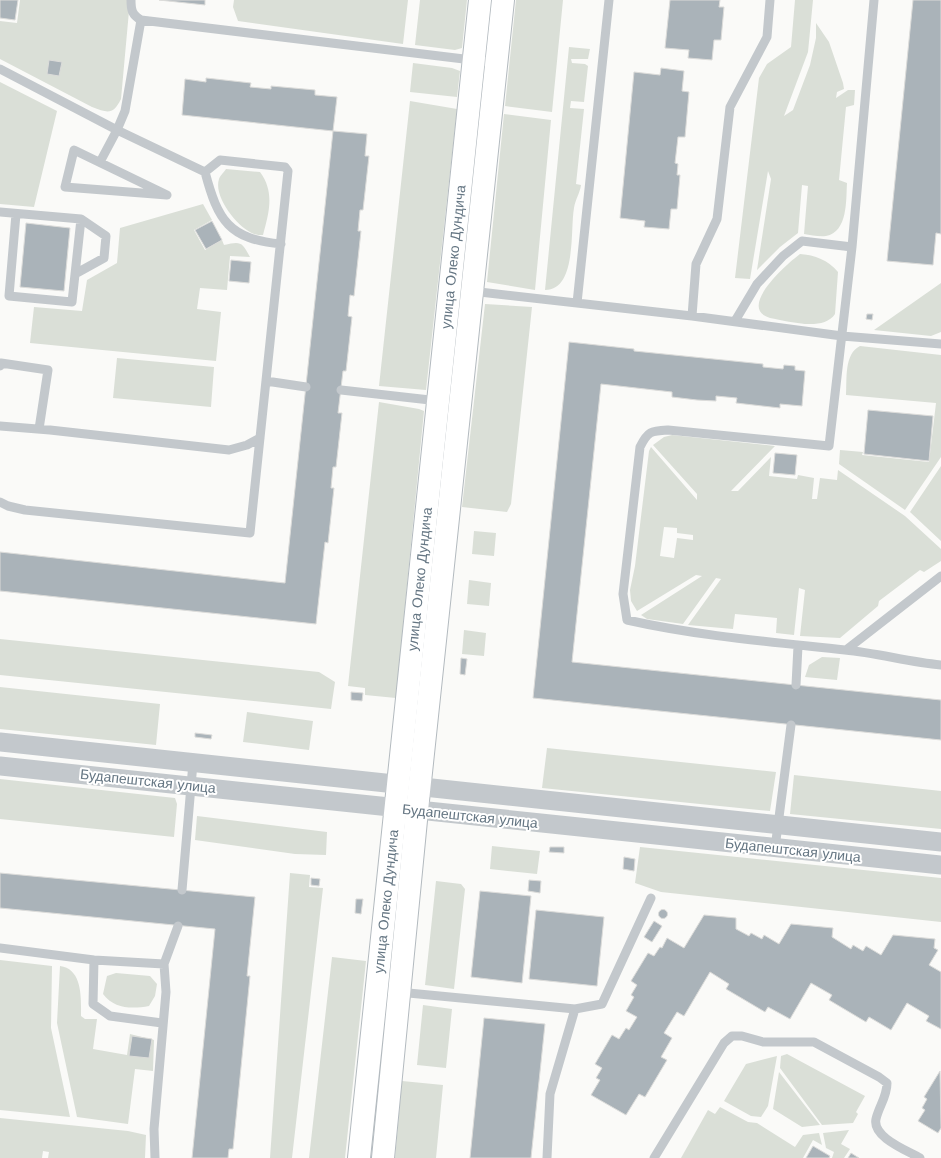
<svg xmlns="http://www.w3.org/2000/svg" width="941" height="1158" font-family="'Work Sans',sans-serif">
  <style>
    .green { fill: #dadfd7; fill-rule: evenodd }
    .building { fill: #aab3b9; stroke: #dcdcda }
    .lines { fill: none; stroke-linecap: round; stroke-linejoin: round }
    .secondary-casing { stroke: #b3babf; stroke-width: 24 }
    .lane { stroke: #c3c8cc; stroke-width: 9 }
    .street { stroke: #c3c8cc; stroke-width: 19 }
    .secondary { stroke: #fff; stroke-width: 22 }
    .labels { text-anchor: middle; stroke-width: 4; stroke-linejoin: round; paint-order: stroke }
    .street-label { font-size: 14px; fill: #657683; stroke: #fff }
  </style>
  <rect width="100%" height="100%" fill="#fafaf8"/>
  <path class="green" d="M20,0H130L121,99C113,115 108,113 92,107L0,59V21L17,23Z
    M234,0H408L403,44L238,21L233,7Z
    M420,0H467L462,48L455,50L415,45Z
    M516,0H563L552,112L505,106Z
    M795,0H813L808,52L784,116L793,110L810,65L816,38V23L829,42L843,83L844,89L837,92L836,98L848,90H855L854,105L846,107L839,180L847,183C846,200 848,232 826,236C819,237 811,235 804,234L808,186L802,185L798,233L780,247L757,270L771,179L768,171L750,279L735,278L759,78L767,64L791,47Z
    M569,47L590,49L588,59H571L572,63L585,64L588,66L584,102L571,101L570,108L584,109L576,184L581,185C580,193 575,200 574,208C570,230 577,290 545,290Z
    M413,63L452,68L460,71L457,97L410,92Z
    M0,82L57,111L34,207L0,204Z
    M410,101L457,109L426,390L379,386Z
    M504,114L551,120L535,290L487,282Z
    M226,169L260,172C275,192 269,213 263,235C260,235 257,235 254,234C238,228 213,197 219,179C220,176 224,172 226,169Z
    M203,204L212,220L194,230L205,250L222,240L224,245C241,241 242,242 250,257L230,256L227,290L200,288L197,309L221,312L216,361L30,343L34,307L82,311L87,280L117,263L120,228Z
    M800,254C815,255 828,260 838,272L835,314C823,332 788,321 770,318C736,308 788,263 800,254Z
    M941,283V332L931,336L874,330Z
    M485,304L532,307L511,504L507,512L462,507Z
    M860,346L941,355V457L905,510L839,464L840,450L863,452L862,455L929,462L936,403L846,395C847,379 844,354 860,346Z
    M117,358L214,367L211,407L113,398Z
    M379,402L419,409L424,411L396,698L365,695V688L348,686Z
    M672,435L775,446L731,491H738L771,457L769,476L797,479L798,475L814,478L812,499H817L820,478L837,480L838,470L905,516L941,549V561L924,572L920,570L879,601L878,606L840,638L800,636L805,590L799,588L794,635L776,633L777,618L735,614L733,629L688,625L721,579L716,578L683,624L647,619L641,615L702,576L696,575L637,611L631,601L630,590L635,566L649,451L651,447L697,500V494L653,445L664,437ZM664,527L677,528V533L693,535V540L677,538L674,558L660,556Z
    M941,466V541L910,512Z
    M474,531L496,533L494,556L472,554Z
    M469,580L491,583L489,606L467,604Z
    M464,630L486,633L484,656L462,654Z
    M0,639L319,672L335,682L331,709L0,675Z
    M822,657L840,658L837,680L805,677L809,665Z
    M0,687L160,704L156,745L0,729Z
    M247,712L313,721L309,750L243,742Z
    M547,748L776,772L770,811L542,788Z
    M794,775L941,791V829L790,814Z
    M0,779L175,798L177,804L174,837L0,819Z
    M197,816L327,832L326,855L295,854L195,840Z
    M492,846L540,851L537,874L490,869Z
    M640,847L941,878V922L661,892L635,883Z
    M290,873L310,875L309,887L323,888L292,1158H270Z
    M436,881L461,884L465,889L454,989L425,985Z
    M332,957L366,961L345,1158H309Z
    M0,960L52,966L51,1028L70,1117L0,1110Z
    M60,966C83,969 81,999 81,1016L85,1019H97L93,1049L127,1055L130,1034L154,1040L153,1071L135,1069L128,1124L77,1117L57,1023Z
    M116,973L150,976L157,984L155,996L149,1006C132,1009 114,1009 103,994L107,976Z
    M423,1005L452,1009L446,1068L417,1065Z
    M787,1054L865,1096L856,1112L858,1114L853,1123L822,1125L780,1068L781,1056Z
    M777,1056L768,1106L761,1117L751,1116L724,1101L746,1064Z
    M779,1072L820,1125L802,1127L773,1109Z
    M402,1081L443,1085L436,1158H395Z
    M720,1107L748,1122L757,1123L795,1147L803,1135L819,1133L822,1145L813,1140L803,1158H681L708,1110L715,1114Z
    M0,1118L128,1131L146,1135L145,1158H48L49,1152L43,1151L42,1158H0Z
    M849,1130L841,1144L850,1149L844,1158H832L834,1152L826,1148L823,1133Z"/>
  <path class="building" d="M0,0H18L15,20L0,18Z
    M159,0H205V5Z
    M670,0H720L719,7H724L721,40H714L712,60L688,58L689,50L665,48Z
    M913,0H941V234L936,233L933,265L887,261Z
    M49,60L62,62L59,76L47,74Z
    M661,68L684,71L682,91L689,92L685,137H678L675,163L678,164L677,175H680L677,209H671L669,229L644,227L645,221L620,218L634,72L660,75Z
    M206,78L251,83L250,87L271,89V86L315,90V95L337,97L333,131L367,134L365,156H369L363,210H360L358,231H361L354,296L350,295L348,316L352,317L346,371H343L338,413H342L336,467H333L331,488H334L328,543L325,542L316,624L0,591V552L285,583L333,131L182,115L185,79L206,82Z
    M212,221L222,240L206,249L195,230Z
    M26,223L70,228L64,291L20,287Z
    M231,260L251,262L249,283L229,281Z
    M867,314H873L872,320L866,319Z
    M569,342L634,349V351L763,364V367L783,369L784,365L795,366V370L805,371L802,406L780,404V408L736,403L737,398L716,396V401L697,400L672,397V392L601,384L572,662L941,700V740L533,698Z
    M868,410L933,416L929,461L864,454Z
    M775,453L797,455L795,475L773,473Z
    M461,658L467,659L465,675L460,674Z
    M351,692L363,693L362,701L351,700Z
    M195,733L212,735L211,739L195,737Z
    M550,847H564V853L549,852Z
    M624,857L635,859L634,871L623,869Z
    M0,873L255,897L247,976H250L233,1149H229L228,1158H192L215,929L0,908Z
    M311,878L320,879L319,886L311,885Z
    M529,880L541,881L540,893L528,891Z
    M480,891L531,896L522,983L471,977Z
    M356,899H363L361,914L355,913Z
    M658.5 914a4.5 4.5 0 1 1 9 0a4.5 4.5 0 1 1-9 0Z
    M536,910L604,917L597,986L529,979Z
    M704,915L736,918V929L749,936L751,933L762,939L764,935L779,944L791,924L833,928L832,937L851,949L853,945L863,951L866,946L881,955L893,935L935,939L934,948L938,950L929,965L941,972V1029L926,1021L929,1016L907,1003L891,1030L869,1017L866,1022L829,1000L832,995L811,983L790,1019L768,1007L765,1012L726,989L729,984L710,972L684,1016L677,1012L664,1033L672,1038L661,1057L667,1060L645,1097L639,1094L626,1115L591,1095L600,1080L596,1078L602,1068L595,1064L612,1035L619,1039L626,1028L629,1030L637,1017L626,1011L634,997L631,995L637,985L631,981L648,953L654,956L660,947L662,948L667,938L684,948Z
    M654,921L662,926L652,942L644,937Z
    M484,1018L545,1024L531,1158H470Z
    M132,1036L152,1039L149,1058L129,1056Z
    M940,1071L941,1128L938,1133L918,1121L925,1110L922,1108L927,1099L924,1097Z
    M813,1146L830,1156L829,1158H806Z
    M851,1153L859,1158H848Z"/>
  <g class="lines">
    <g class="secondary-casing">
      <g id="secondary">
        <path id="s1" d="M359,1158L480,0"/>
        <path d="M383,1158L417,810L503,0"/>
      </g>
    </g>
    <path class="lane" d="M131,0C131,10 132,15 141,20
      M874,0L852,247L829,446L668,430C651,431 648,431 640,447L623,594L627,620C698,636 772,642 845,650C877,653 909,662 941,665
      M0,69L117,130L100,162
      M74,150L167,195L65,187Z
      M205,172C218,221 229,239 281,244
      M0,212L81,219L72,302L9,296L16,214
      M75,274L104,258L106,236L81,219
      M471,291L692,316L842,336L941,344
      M577,303L609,0
      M692,316L696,264L717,219L730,107L767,37L770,0
      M735,321L757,284L783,256L802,241L852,247
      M0,366L1,363L48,370L39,429
      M266,381L306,387
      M341,390L439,401
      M0,426L50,430L229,450L247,445L260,438
      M0,502L8,506L25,510L250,533L288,171L285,167L220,160L205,172L117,130L125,111L141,20L497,63
      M846,650L941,576
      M796,685L798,646
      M775,848L791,725
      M182,890L193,763
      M0,948L94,960L164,964
      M94,960L93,1004L110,1016L162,1023
      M398,992L575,1009L550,1094L547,1158
      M575,1009L602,1004L651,898
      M155,1158L154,1129L166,992L164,964L178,926
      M654,1158L724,1043L732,1036H742L763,1042H814L879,1077L887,1083C887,1097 879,1106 876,1119C872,1137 906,1150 920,1158"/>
    <path class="street" d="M0,742L941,842
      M0,766L941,865"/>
    <use href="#secondary" class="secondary"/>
  </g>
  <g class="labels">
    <g class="street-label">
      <text dy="5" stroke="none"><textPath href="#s1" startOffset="906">улица Олеко Дундича</textPath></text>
      <text dy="5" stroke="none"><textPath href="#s1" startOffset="582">улица Олеко Дундича</textPath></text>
      <text transform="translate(148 781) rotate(6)" y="5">Будапештская улица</text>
      <text transform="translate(470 816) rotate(6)" y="5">Будапештская улица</text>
      <text transform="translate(793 850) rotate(6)" y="5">Будапештская улица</text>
      <text dy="5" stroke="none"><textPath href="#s1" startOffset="258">улица Олеко Дундича</textPath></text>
    </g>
  </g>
</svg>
